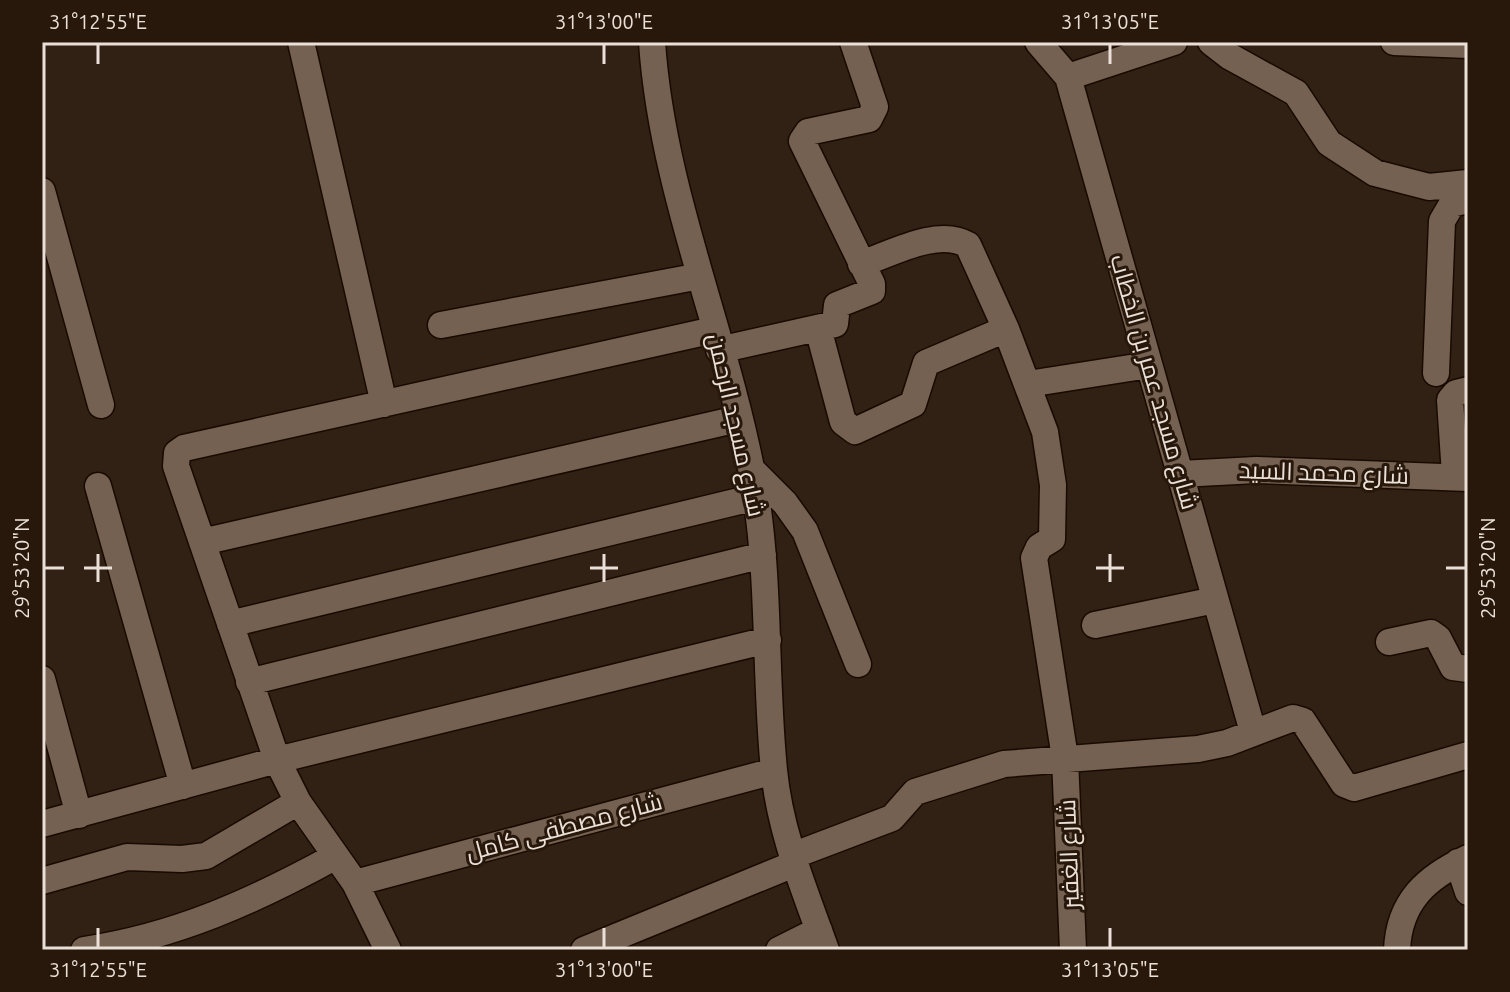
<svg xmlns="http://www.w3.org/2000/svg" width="1510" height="992" font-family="Ubuntu,Cairo,sans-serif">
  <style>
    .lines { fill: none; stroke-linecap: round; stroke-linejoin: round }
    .minor-casing { stroke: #190a01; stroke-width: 29 }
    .minor { stroke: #746152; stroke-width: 26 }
    .ticks { fill: none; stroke: #ebe0d7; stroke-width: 3 }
    .labels { text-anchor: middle; stroke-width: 6; stroke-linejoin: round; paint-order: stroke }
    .street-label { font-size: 24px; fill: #ebe0d7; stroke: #27180b }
    .neatline { fill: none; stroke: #ebe0d7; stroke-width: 3 }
    .ticks-label { font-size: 20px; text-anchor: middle; fill: #ebe0d7 }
  </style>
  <rect width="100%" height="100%" fill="#312114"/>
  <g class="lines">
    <g class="minor-casing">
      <path id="minor" d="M301,42L384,404
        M652,42C662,190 724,328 752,473C771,571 764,671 774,770C780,833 805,891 826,950
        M1038,42L1068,77L1253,732
        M1211,42L1229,56L1296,93L1329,143L1375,173L1429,187L1468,183
        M1394,42L1468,45
        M1068,77L1174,42
        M42,191L101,405
        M861,264C891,254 938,227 968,245L1006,329L1045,432L1053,485L1052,539L1039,547L1034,558L1065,758L1073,950
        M441,325L700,276
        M818,328L843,422L855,431L913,404L926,363L1006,329
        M719,350L835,324L837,305L872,291V284L802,141L808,132L869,119L875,107L853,42
        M1436,373L1442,221L1452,204L1468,200
        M1028,384L1149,365
        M751,469L785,503L805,531L858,664
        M1180,474L1256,470L1468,478
        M1455,475L1450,400L1456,393L1468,390
        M98,486L183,786
        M202,542L738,419
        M230,624L756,497
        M1095,625L1215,600
        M1389,642L1431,633L1438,638L1453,667L1468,669
        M42,679L79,815
        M249,682L763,555
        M42,824L277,760L768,640
        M792,856L892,818L915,792L1004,764L1198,749L1227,743L1293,718L1303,721L1344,784L1354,788L1468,755
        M1458,862L1468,892
        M42,881L127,857L182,859L206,856L298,802
        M355,883L774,771
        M84,950C177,936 254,901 336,856
        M388,950L355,883L298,802L277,760L176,466L177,453L184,448L714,330
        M584,950L794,864
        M779,950L819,930
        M1397,950C1399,901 1427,877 1468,858"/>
    </g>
    <use href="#minor" class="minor"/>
  </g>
  <path class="ticks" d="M98,44V64M604,44V64M1110,44V64M98,554V582M604,554V582M1110,554V582M44,568H64M84,568H112M590,568H618M1096,568H1124M1446,568H1466M98,928V948M604,928V948M1110,928V948"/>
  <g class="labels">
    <g class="street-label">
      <text transform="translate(1154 382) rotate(74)" y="8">شارع مسجد عمر بن الخطاب</text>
      <text transform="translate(736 425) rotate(77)" y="8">شارع مسجد الرحمن</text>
      <text transform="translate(1324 473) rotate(2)" y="8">شارع محمد السيد</text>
      <text transform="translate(564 827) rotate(-15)" y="8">شارع مصطفى كامل</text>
      <text transform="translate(1069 854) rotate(-92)" y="8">شارع الغفير</text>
    </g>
  </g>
  <rect width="1510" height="992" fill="none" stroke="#27180b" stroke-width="88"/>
  <rect x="44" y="44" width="1422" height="904" class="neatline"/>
  <g class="ticks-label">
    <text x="98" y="29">31°12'55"E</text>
    <text x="604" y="29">31°13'00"E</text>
    <text x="1110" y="29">31°13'05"E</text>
    <text transform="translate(22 568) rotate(-90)" y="7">29°53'20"N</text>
    <text transform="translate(1488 568) rotate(-90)" y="7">29°53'20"N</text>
    <text x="98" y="977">31°12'55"E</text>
    <text x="604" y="977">31°13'00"E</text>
    <text x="1110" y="977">31°13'05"E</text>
  </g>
</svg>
